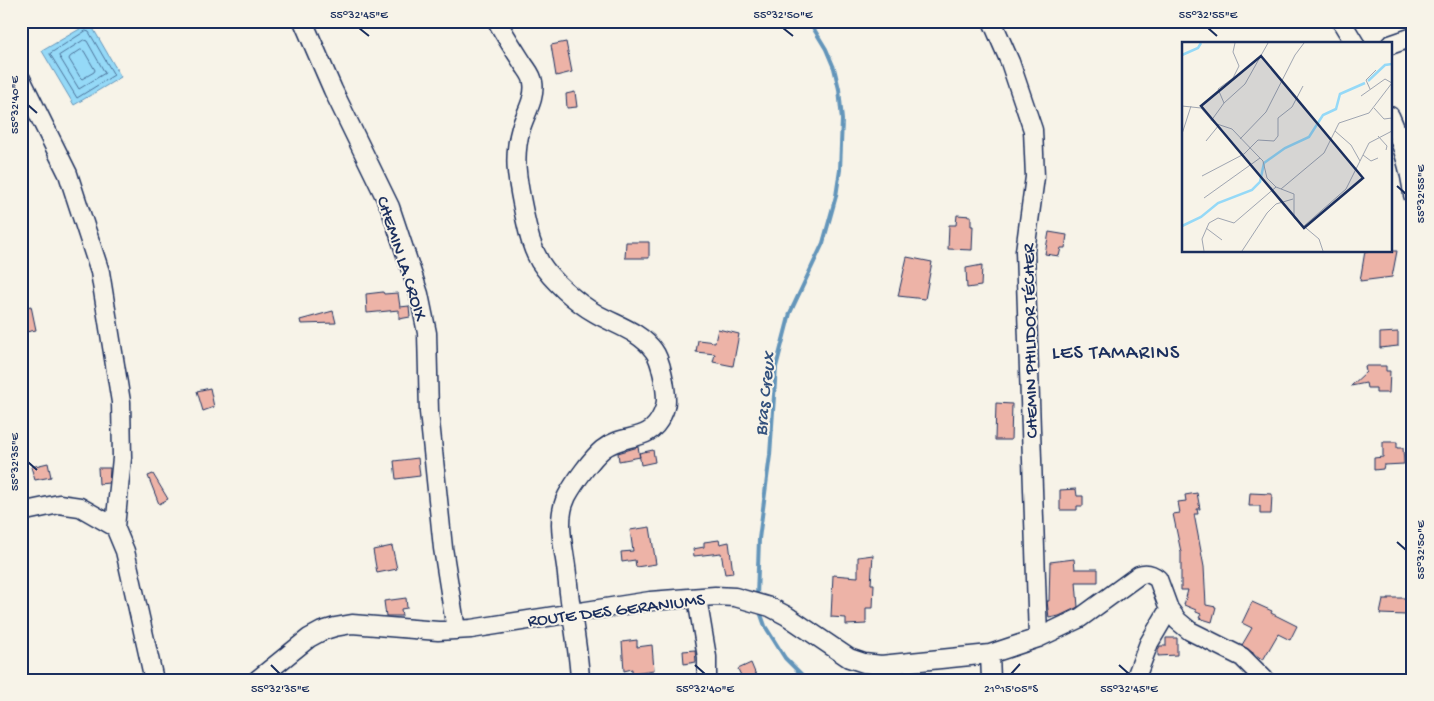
<svg xmlns="http://www.w3.org/2000/svg" width="1434" height="701" font-family="'Gochi Hand',sans-serif">
  <style>
    .water { fill: #95d9f7; stroke: #6495ba }
    .lines { fill: none; stroke-linecap: round; stroke-linejoin: round }
    .shore { stroke: #4c739b; stroke-width: 1 }
    .stream { stroke: #6495ba; stroke-width: 4 }
    .building { fill: #edb3a7; stroke: #1b2f5e }
    .minor-casing { stroke: #1b2f5e; stroke-width: 21 }
    .minor { stroke: #f7f3e8; stroke-width: 18 }
    .ticks { fill: none; stroke: #1b2f5e; stroke-width: 2 }
    .labels { text-anchor: middle; stroke-width: 4; stroke-linejoin: round; paint-order: stroke }
    .street-label { font-size: 18px; fill: #1b2f5e; stroke: #f7f3e8 }
    .water-label { font-size: 19px; font-style: italic; fill: #33517d; stroke: #f7f3e8 }
    .quarter-label { font-size: 20px; letter-spacing: 1px; fill: #1b2f5e; stroke: #f7f3e8 }
    .inset-river { fill: none; stroke: #95d9f7; stroke-width: 2.5 }
    .inset-road { fill: none; stroke: #9fa5b1; stroke-width: 1 }
    .view { fill: #1b2f5e; fill-opacity: 0.15; stroke: #1b2f5e; stroke-width: 2.5 }
    .inset-edge { fill: none; stroke: #1b2f5e; stroke-width: 2.5 }
    .neatline { fill: none; stroke: #1b2f5e; stroke-width: 2 }
    .ticks-label { font-size: 12px; text-anchor: middle; fill: #1b2f5e }
  </style>
  <rect width="100%" height="100%" fill="#f7f3e8"/>
  <filter id="ink" filterUnits="userSpaceOnUse"><feTurbulence type="fractalNoise" baseFrequency=".02" numOctaves="2"/><feDisplacementMap in="SourceGraphic" scale="10" xChannelSelector="R" yChannelSelector="G"/><feConvolveMatrix kernelMatrix="1 2 1 2 8 2 1 2 1" color-interpolation-filters="sRGB"/></filter>
  <g filter="url(#ink)">
    <path class="water" d="M90,23L121,77L74,105L42,51Z"/>
    <g class="lines">
      <path class="shore" d="M86,31L89,32L114,75L77,98L50,54Z
        M84,40L87,41L105,73L79,89L59,56Z
        M81,50L84,51L95,70L94,72L82,79L80,77L69,59L70,57Z"/>
      <path class="stream" d="M757,597L759,539L770,455L776,367L790,313L823,243L836,196L840,170L842,120L839,89L834,68L826,49L809,21
        M759,609L765,626L785,658L807,680"/>
    </g>
    <path class="building" d="M566,42L572,72L556,76L551,45Z
      M575,92L577,107L567,108L566,94Z
      M957,215L971,216V226H973L972,250L948,249L949,225H956Z
      M1049,232L1067,235L1065,248H1061L1059,256L1045,254Z
      M626,242H649V258H625Z
      M1365,251H1397L1392,277L1360,281Z
      M907,257L932,262L925,299L898,296Z
      M982,265L981,286L967,288L966,268Z
      M383,292L384,294L398,293L400,307L409,306L410,317L399,319V310L367,313L366,294Z
      M31,306L36,330L21,333V308Z
      M333,311L336,323L301,324L300,320Z
      M718,329L739,334L733,366L713,362L715,354L696,352L698,340L715,342Z
      M1398,332V346L1380,348V333Z
      M1365,366H1386V371H1390L1389,393H1376V388H1367L1366,383L1351,386L1366,372Z
      M210,388L214,407L203,411L197,391Z
      M996,403L1012,404L1011,440H995Z
      M1383,442H1397V448H1403L1404,464L1384,465L1383,469L1374,470V458L1383,457Z
      M638,447L640,457L619,461L618,453Z
      M653,450L655,462L641,465L639,453Z
      M418,458L420,476L396,479L394,461Z
      M48,463L51,477L35,480L31,467Z
      M98,468H110L109,483L99,484Z
      M153,474L168,499L159,504L148,476Z
      M1076,489L1077,496H1083V506H1077V510H1060V490Z
      M1197,493L1200,509H1197L1198,514H1194L1204,567L1206,605L1216,607L1212,622L1199,618L1201,614L1196,612V610L1184,605L1188,590H1181V552L1173,514L1180,513L1178,502L1186,501L1185,495Z
      M1250,493L1272,494L1271,514H1260V506H1249Z
      M650,527L656,564L636,567L635,560L622,562L621,552L633,551L630,530Z
      M719,540L720,544L729,542L733,573L725,574L721,553L694,556L693,549L704,547V542Z
      M392,546L397,569L377,573L373,550Z
      M873,555L871,584H874L873,608H866V624L846,625V618L831,617L833,575L858,577V557Z
      M1074,559L1075,569H1098V582H1076L1078,607L1059,616L1049,618L1047,601H1049L1050,562Z
      M406,598L407,608L401,609L402,616H386L384,601Z
      M1388,598H1407L1406,615L1380,614L1383,600H1388Z
      M1252,602L1272,611L1271,613L1297,626L1290,640L1278,634L1263,660L1242,645L1252,628L1242,623Z
      M1166,638H1177V655L1158,656V650L1160,646H1166Z
      M637,640V647L652,645L654,670L632,673V669L624,671L622,642Z
      M695,650L696,662L684,664L683,651Z
      M751,663L758,680H743L738,669Z"/>
    <g class="lines">
      <g class="minor-casing">
        <path id="minor" d="M303,21L333,90L390,207L419,294L427,333L429,412L443,548L456,630
          M497,21C505,36 515,51 524,65C528,71 532,75 533,82C536,98 525,114 521,128C512,159 518,183 524,213C528,231 531,247 540,262C552,281 576,302 595,313C615,325 640,331 654,351C661,360 666,388 666,400C666,405 664,411 662,415C649,444 625,432 603,449C592,458 574,483 567,496C556,517 563,544 566,566C568,582 569,598 572,613C575,636 579,657 580,680
          M992,21L1010,62L1033,130L1035,177L1025,251L1038,638
          M1341,21L1355,44
          M1390,45L1413,37
          M21,79L68,174L100,272L121,402L122,458L115,527
          M1390,116C1401,141 1410,168 1413,195
          M21,512L59,504L80,507L115,527L125,551L154,680
          M697,598L707,657V680
          M990,654L991,680
          M257,680L309,638L322,631L335,627L352,624L438,631L471,629L650,601L715,596L735,597L770,607L787,616L849,658L864,663L881,665L990,654L1038,638L1080,618L1139,575C1147,572 1152,574 1158,579L1169,609L1178,621L1190,631L1242,657L1265,680
          M1135,680L1149,643L1169,609"/>
      </g>
      <use href="#minor" class="minor"/>
    </g>
  </g>
  <path class="ticks" d="M359,28L369,36M783,28L793,36M1208,28L1217,36M28,105L37,113M1397,186L1406,194M28,462L37,470M1397,542L1406,550M271,665L280,674M695,665L705,674M1119,665L1129,674M1011,674L1020,664"/>
  <g class="labels">
    <g class="street-label">
      <text transform="translate(403 258) rotate(72)" y="6">CHEMIN LA CROIX</text>
      <text transform="translate(1029 341) rotate(-91)" y="6">CHEMIN PHILIDOR TÉCHER</text>
      <text transform="translate(616 609) rotate(-7)" y="6">ROUTE DES GERANIUMS</text>
    </g>
    <g class="water-label">
      <text transform="translate(763 394) rotate(-84)" y="7">Bras Creux</text>
    </g>
    <g class="quarter-label">
      <text x="1116" y="358">LES TAMARINS</text>
    </g>
  </g>
  <g transform="translate(1182 42)">
    <rect width="210" height="210" fill="#f7f3e8"/>
    <path class="inset-river" d="M0,13L16,6L19,1M186,39L203,23L210,22M0,184L19,175L36,161L70,148L78,140L82,121L103,106L127,95L141,73L154,67L158,52L183,41"/>
    <path class="inset-road" d="M188,47L184,38L194,28M179,54L203,37L210,41M42,61L63,42L86,1M0,64L19,66L32,81L50,87L74,112L81,119L85,136L94,145L112,152V176L137,197L141,209M192,66L202,77L210,76M29,79L42,61L36,47L51,36L57,24L51,10L53,1M153,89L169,103L178,119M0,92L9,64M196,94L205,104L204,108M58,97L84,70L113,13L122,1M24,99L37,83M181,113L189,119L196,116M20,134L62,112L76,98L92,99L96,94V76L110,65L121,44M99,147L142,111L157,81L187,71L210,41M22,156L78,116M122,184L164,147L187,101L210,89M24,186L40,198M22,209L20,197L27,181L36,176L52,181L94,145M60,209L85,171L94,162L111,157"/>
    <path class="view" d="M79,14L181,136L122,186L19,64Z"/>
    <rect width="210" height="210" class="inset-edge"/>
  </g>
  <rect width="1434" height="701" fill="none" stroke="#f7f3e8" stroke-width="55"/>
  <rect x="28" y="28" width="1378" height="646" class="neatline"/>
  <g class="ticks-label">
    <text x="359" y="18">55°32'45"E</text>
    <text x="783" y="18">55°32'50"E</text>
    <text x="1208" y="18">55°32'55"E</text>
    <text transform="translate(14 105) rotate(-90)" y="4">55°32'40"E</text>
    <text transform="translate(1420 194) rotate(-90)" y="4">55°32'55"E</text>
    <text transform="translate(14 462) rotate(-90)" y="4">55°32'35"E</text>
    <text transform="translate(1420 550) rotate(-90)" y="4">55°32'50"E</text>
    <text x="280" y="692">55°32'35"E</text>
    <text x="705" y="692">55°32'40"E</text>
    <text x="1011" y="692">21°15'05"S</text>
    <text x="1129" y="692">55°32'45"E</text>
  </g>
</svg>
